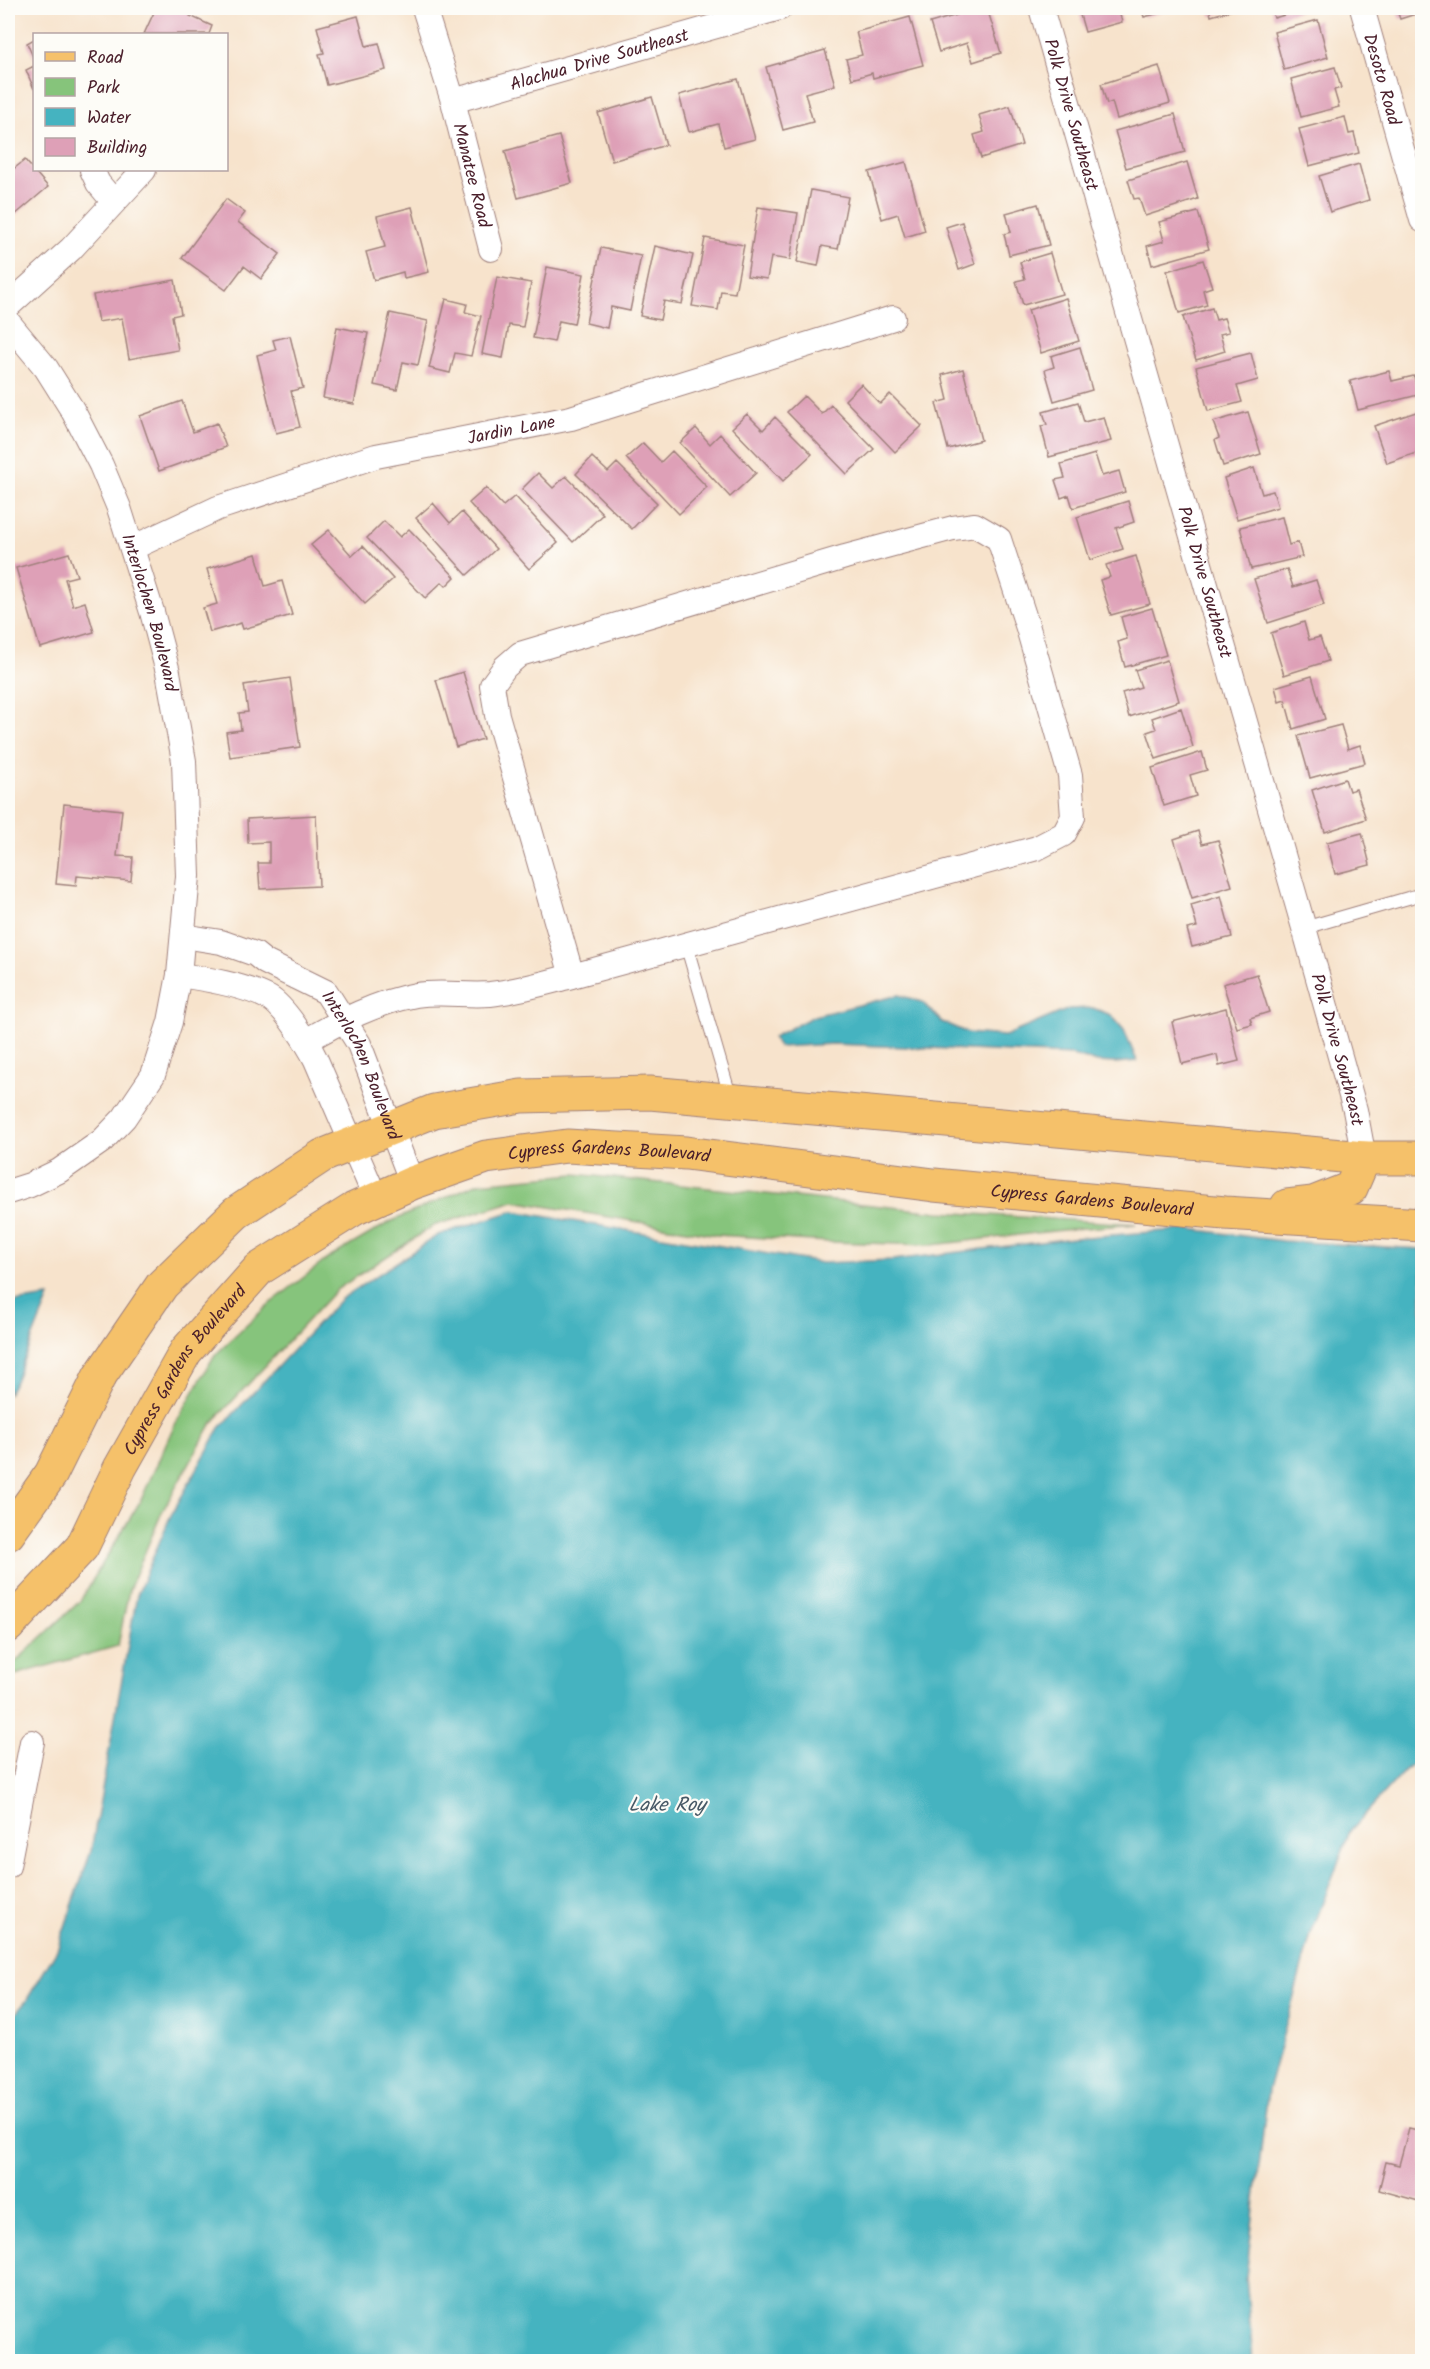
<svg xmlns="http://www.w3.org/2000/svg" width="1430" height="2369" font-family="Kalam,sans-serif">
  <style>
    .green { fill: #86c47b; stroke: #687253; stroke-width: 1.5 }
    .water { fill: #45b3c0; stroke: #486976; stroke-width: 1.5 }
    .building { fill: #dea0b7 }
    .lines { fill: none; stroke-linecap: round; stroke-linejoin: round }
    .lane-casing { stroke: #a0817c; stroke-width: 14 }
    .street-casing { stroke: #a0817c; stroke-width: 26 }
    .primary-casing { stroke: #a0817c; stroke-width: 35 }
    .lane { stroke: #fff; stroke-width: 12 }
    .street { stroke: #fff; stroke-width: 24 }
    .primary { stroke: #f5c16b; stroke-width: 33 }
    .labels { text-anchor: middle; stroke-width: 4.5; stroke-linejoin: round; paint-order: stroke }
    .street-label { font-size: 18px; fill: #4a1f2b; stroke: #fdfcf7 }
    .water-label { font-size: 20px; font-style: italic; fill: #485a67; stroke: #fdfcf7 }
  </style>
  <rect width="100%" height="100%" fill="#fdfcf7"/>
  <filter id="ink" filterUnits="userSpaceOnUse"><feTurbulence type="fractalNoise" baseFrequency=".0167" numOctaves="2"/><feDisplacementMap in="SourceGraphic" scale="12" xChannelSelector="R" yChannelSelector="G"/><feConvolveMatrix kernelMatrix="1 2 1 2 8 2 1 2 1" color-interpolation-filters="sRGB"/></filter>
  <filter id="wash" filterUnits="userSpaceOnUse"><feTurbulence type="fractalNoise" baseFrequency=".008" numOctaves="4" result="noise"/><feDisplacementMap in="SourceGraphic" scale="24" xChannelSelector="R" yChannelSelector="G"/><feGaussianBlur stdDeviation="1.35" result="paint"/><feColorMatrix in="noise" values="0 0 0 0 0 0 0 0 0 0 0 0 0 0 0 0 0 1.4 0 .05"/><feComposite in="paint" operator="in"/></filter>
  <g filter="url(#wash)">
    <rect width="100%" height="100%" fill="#f7e3cc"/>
    <path class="green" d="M575,1174L939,1212L1136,1224L1072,1229L932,1245L829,1242L716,1235L514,1201L433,1226L336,1290L212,1423L162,1512L129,1590L118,1646L8,1677V1669L80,1601L141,1500L172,1430L214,1356L267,1306L327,1259L390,1222L478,1183Z"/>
    <path class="water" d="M899,995L922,1002L942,1022L968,1033L1005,1036L1069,1009L1093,1008L1111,1015L1124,1030L1137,1061L1115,1063L1097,1062L1072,1055L929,1048L833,1044L779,1047L773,1037L814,1016Z
      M513,1211L822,1263L893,1260L1074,1238L1190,1229L1283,1241L1422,1249V1757L1405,1770L1350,1831L1311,1934L1268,2090L1246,2277L1253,2361H8V2023L26,2001L57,1950L91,1851L137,1595L170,1517L220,1428L341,1299L438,1235Z
      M49,1297L13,1386L8,1394V1303Z"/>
    <g id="blocks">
      <path class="building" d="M156,8H194L190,16L212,26L209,34H144Z
        M961,8H987L1001,53L973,62L967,43L939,52L930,23L957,15L956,9Z
        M1078,8H1118L1122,22L1085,32Z
        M1141,8H1178L1144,17Z
        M1209,8H1239L1211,16Z
        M1271,8H1309L1274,18Z
        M1396,8H1422V12L1400,19Z
        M358,16L366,46L379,43L386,70L327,85L319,54L324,53L317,27Z
        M910,17L923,65L873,78L872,73L852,79L846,59L862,55L856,32Z
        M1318,20L1328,57L1284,70L1274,32Z
        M34,39V59L27,43Z
        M825,50L835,85L805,93L813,122L783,130L766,67Z
        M34,66V89L26,70Z
        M1159,66L1170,103L1117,119L1112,102L1107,104L1101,84Z
        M1335,67L1341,88L1334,90L1339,107L1301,117L1291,79Z
        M738,79L755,139L724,147L718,124L689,132L679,95Z
        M652,97L666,145L612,161L598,113Z
        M1010,106L1022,145L981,158L974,135L984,132L979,115Z
        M1175,114L1185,152L1126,168L1115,131Z
        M1345,117L1349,134L1354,133L1359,153L1309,166L1299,129Z
        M559,136L572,183L518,198L505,151Z
        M25,160L48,187L8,221V167L11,171Z
        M906,162L925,231L905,237L898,214L882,219L869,172Z
        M1187,162L1198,199L1145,216L1139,198L1134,199L1128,180Z
        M1359,164L1369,200L1330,212L1319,176Z
        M811,190L848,197L838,249L822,246L818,266L797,262Z
        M226,199L245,213L238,222L280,254L261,279L244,266L226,290L182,258Z
        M1038,204L1049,245L1009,255L1004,234L1011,232L1006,213Z
        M412,207L429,272L404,278L403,272L374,280L366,252L385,247L377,216Z
        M758,207L798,213L790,260L771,257L767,279L747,276Z
        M1198,212L1209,249L1152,265L1147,246L1164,241L1159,222Z
        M962,222L975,264L959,270L946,227Z
        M705,238L744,245L735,293L721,291L718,310L692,306Z
        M655,246L693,255L682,304L664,301L660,320L640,316Z
        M601,248L641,256L630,311L611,307L607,328L586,323Z
        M1050,253L1062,294L1023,305L1016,281L1025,279L1020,262Z
        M1203,260L1212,287L1203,290L1207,305L1179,313L1167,271Z
        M547,267L584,274L574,324L559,321L554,342L533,338Z
        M497,277L531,283L523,327L509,325L503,358L482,354Z
        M175,280L181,314L172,316L178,350L129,359L122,318L98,322L93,295Z
        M1066,298L1079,341L1041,353L1028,310Z
        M446,299L467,304L465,312L481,316L471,356L455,353L450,373L429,368Z
        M1212,308L1216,320L1224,318L1229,332L1220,334L1225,351L1196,360L1183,317Z
        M390,313L428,321L418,365L403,362L397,390L374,385Z
        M337,327L368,333L354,404L323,398Z
        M290,336L303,388L291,391L300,427L276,433L257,355L276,350L273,340Z
        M1080,347L1092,390L1054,401L1045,370L1054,367L1051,356Z
        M1251,353L1258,380L1237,386L1242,402L1208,411L1196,367Z
        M963,369L981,440L948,449L936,403L948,400L942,375Z
        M1389,371L1392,381L1414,376L1418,395L1358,410L1350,381Z
        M861,384L880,404L890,394L922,426L895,452L845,400Z
        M804,396L822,414L831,405L874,449L847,474L787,412Z
        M182,401L193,432L217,423L226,447L159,471L140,416Z
        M1078,402L1084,422L1104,417L1111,441L1049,457L1041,426L1047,425L1043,412Z
        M1422,410V426L1420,427L1422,451L1387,463L1374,426Z
        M1248,412L1261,454L1223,466L1215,440L1219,438L1213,422Z
        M747,414L763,430L775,417L812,454L783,481L732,428Z
        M696,428L710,444L720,434L756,473L730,497L680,443Z
        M643,443L661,462L672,451L707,487L679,514L626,458Z
        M1095,454L1102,476L1119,471L1125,492L1073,508L1069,495L1061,498L1055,480L1065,478L1061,464Z
        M592,457L608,472L617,463L657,503L632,529L576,474Z
        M1254,468L1262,494L1273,491L1278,507L1237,519L1224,478Z
        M538,473L553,488L566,476L603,514L573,542L522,489Z
        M486,488L503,506L515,496L558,543L529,569L469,503Z
        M1128,501L1134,522L1116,528L1123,549L1090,560L1077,517Z
        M433,503L450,523L462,512L496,549L467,575L416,518Z
        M1282,517L1289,545L1298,542L1302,557L1251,569L1240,527Z
        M384,521L400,537L409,529L455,577L446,586L442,582L425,598L367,538Z
        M329,530L352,556L363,546L393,579L365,604L311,545Z
        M69,553L77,576L65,579L73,606L85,602L94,632L40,648L16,568Z
        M256,554L265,586L282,581L292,615L243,629L241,623L210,632L203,608L217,604L207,569Z
        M1136,556L1150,604L1111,615L1100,580L1110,577L1106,565Z
        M1287,569L1293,587L1316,580L1324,605L1268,623L1254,579Z
        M1152,608L1166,655L1125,667L1118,642L1127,639L1121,617Z
        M1304,622L1309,640L1320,637L1328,661L1284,675L1271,633Z
        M1167,660L1179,701L1129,717L1122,693L1141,687L1135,670Z
        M463,672L483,739L456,747L436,680Z
        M1312,676L1325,719L1293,729L1285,700L1279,702L1275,687Z
        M290,678L300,747L230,757L226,732L241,730L239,713L248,712L244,685Z
        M1181,708L1193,747L1156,759L1147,732L1156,729L1152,718Z
        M1341,725L1348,749L1360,745L1365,763L1310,778L1298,736Z
        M1202,752L1207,770L1190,775L1196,796L1164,806L1152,768Z
        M1345,779L1349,791L1356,789L1366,819L1325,832L1312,790Z
        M64,804L122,810L117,856L133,857L131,881L77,876L76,886L56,884Z
        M316,815L319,886L260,889L258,863H269V842L248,843L247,819Z
        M1198,831L1202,844L1218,840L1232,886L1192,898L1174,839Z
        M1362,833L1370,865L1335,874L1327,842Z
        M1221,896L1232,937L1192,947L1187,929L1197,927L1191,905Z
        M1257,974L1269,1012L1250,1018L1252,1024L1237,1028L1223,984Z
        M1226,1008L1239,1061L1219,1066L1217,1055L1182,1064L1172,1022Z
        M1409,2128L1422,2131V2202L1379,2190L1386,2162L1399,2165Z"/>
    </g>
  </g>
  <g filter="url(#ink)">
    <use href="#blocks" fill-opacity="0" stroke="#a0817c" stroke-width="1.5"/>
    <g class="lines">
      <g class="lane-casing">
        <path id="lane" d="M1304,928L1422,894
          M686,944L731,1099"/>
      </g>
      <g class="street-casing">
        <g id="street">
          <path id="s1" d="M424,8L453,101L491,249"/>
          <path id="s2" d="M1041,8L1304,928L1355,1110L1364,1158"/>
          <path id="s3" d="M1362,8L1422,220"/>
          <path id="s4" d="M453,101L780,8"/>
          <path d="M92,170L98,183L113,201"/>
          <path d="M8,306L71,249L144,170"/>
          <path id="s5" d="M8,322L46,368L73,411L101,465L119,508L152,612L168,672L184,761L188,876L179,975L170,1022L153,1075L124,1118L102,1141L59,1171L30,1185L8,1192"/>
          <path id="s6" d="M132,548L218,508L376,456L571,418L893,318"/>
          <path id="s7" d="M183,936L221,942L255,954L265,962L326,992L359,1044L412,1183"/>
          <path d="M179,975C207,979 244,985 269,998C284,1006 308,1044 316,1060L376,1199"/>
          <path d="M306,1041C340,1021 377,1002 416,995C441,991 466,996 490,994C518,991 545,983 572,976L1037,848L1064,834L1073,817L1070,775L1028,628L999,539L975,525L953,528L845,557L520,654L505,667L492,685L497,715L572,976"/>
          <path d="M8,1866L32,1742"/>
        </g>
      </g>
      <g class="primary-casing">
        <g id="primary">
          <path d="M1287,1206L1313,1203L1351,1188L1364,1158"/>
          <path d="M8,1534L51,1474L99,1377L162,1285L236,1213L322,1156L434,1111L521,1096L650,1093L1364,1158H1422"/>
          <path id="s8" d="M8,1626L82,1547L120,1468L186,1351L259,1269L354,1209L412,1183L486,1157L567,1146L686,1153L934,1185L1225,1213L1422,1225"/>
        </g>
      </g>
      <use href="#lane" class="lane"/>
      <use href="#street" class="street"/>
      <use href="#primary" class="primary"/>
    </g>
  </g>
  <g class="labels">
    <g class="street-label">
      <text dy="6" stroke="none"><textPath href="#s4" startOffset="152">Alachua Drive Southeast</textPath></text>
      <text dy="6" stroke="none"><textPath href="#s3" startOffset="74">Desoto Road</textPath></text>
      <text dy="6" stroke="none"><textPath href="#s2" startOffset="111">Polk Drive Southeast</textPath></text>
      <text dy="6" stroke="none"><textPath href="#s1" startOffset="174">Manatee Road</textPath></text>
      <text dy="6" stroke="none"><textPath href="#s6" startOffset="399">Jardin Lane</textPath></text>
      <text dy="6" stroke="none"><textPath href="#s2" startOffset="597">Polk Drive Southeast</textPath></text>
      <text dy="6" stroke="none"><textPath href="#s5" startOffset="327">Interlochen Boulevard</textPath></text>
      <text dy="6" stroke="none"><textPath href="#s2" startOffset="1083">Polk Drive Southeast</textPath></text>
      <text dy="6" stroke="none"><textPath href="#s7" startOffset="237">Interlochen Boulevard</textPath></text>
      <text dy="6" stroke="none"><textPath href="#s8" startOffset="818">Cypress Gardens Boulevard</textPath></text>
      <text dy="6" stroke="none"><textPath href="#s8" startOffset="1304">Cypress Gardens Boulevard</textPath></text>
      <text dy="6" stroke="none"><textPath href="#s8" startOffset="314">Cypress Gardens Boulevard</textPath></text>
    </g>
    <g class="water-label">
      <text x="667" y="1811">Lake Roy</text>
    </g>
  </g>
  <rect width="1430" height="2369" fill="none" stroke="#fdfcf7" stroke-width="30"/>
  <rect x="33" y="33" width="195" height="138" fill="#fdfcf7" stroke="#b5a4a5" stroke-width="1.5"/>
  <rect x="45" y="52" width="30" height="9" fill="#f5c16b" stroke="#b5a4a5" stroke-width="1.5"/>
  <text x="87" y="63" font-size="18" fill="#4a1f2b">Road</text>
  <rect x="45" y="78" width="30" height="18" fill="#86c47b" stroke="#b5a4a5" stroke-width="1.5"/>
  <text x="87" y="93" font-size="18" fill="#4a1f2b">Park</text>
  <rect x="45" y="108" width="30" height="18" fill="#45b3c0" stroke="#b5a4a5" stroke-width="1.5"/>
  <text x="87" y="123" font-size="18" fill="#4a1f2b">Water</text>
  <rect x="45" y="138" width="30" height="18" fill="#dea0b7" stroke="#b5a4a5" stroke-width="1.5"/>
  <text x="87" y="153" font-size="18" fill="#4a1f2b">Building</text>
</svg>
